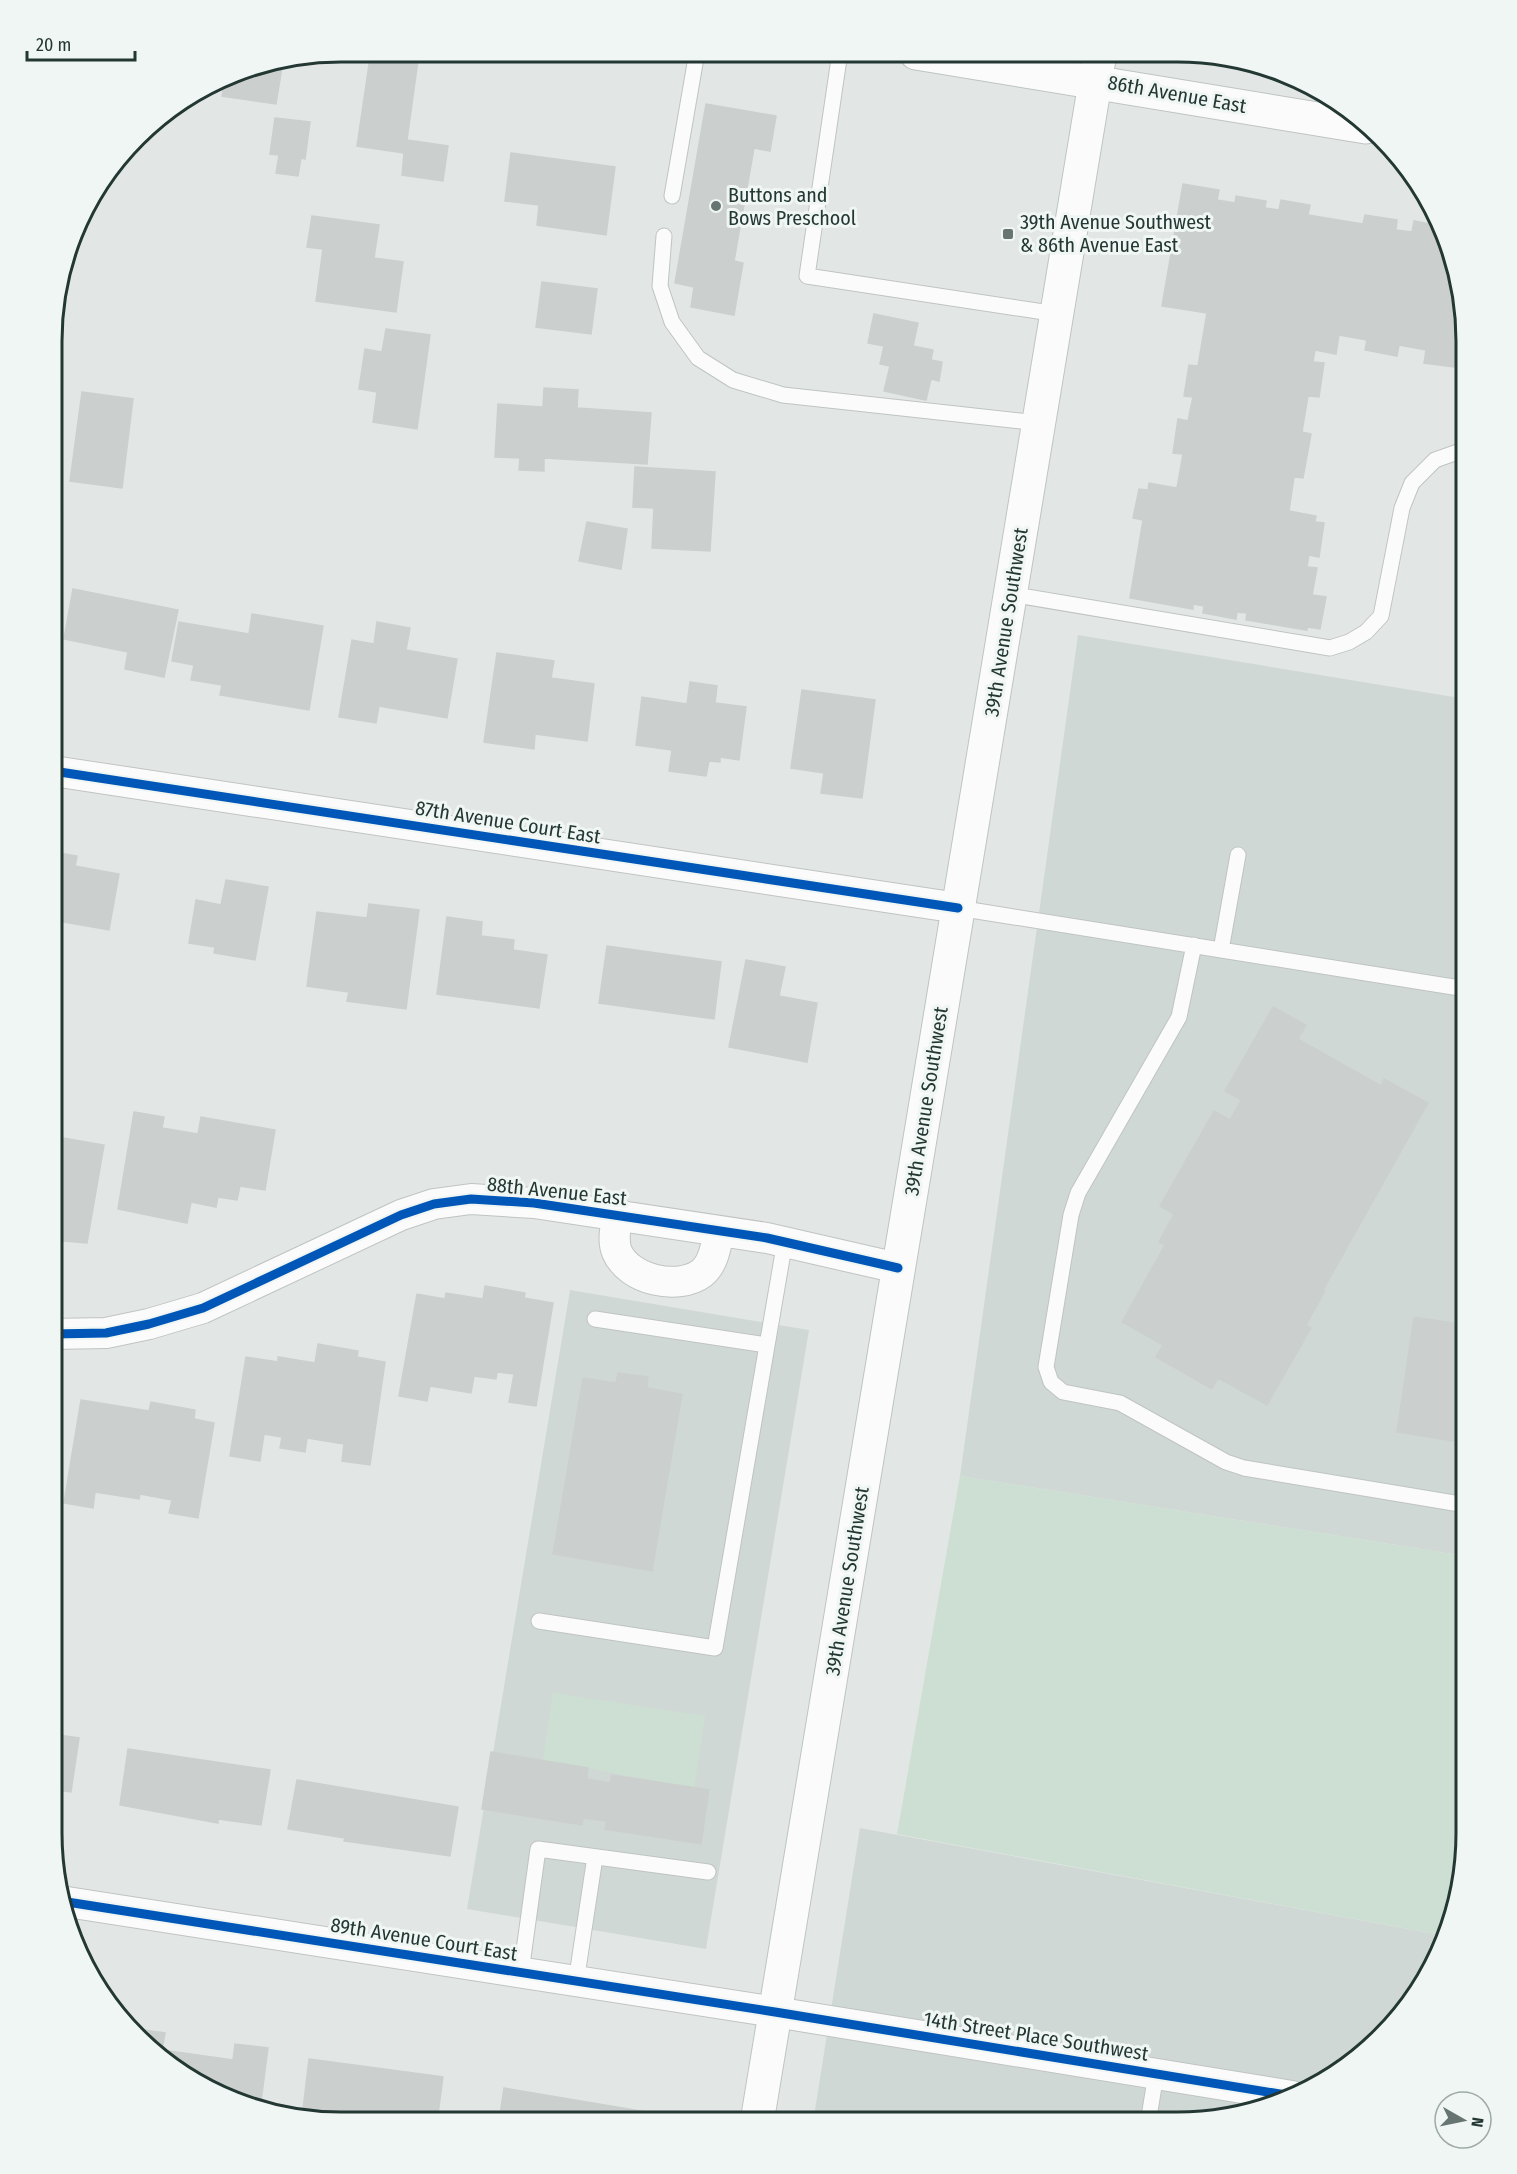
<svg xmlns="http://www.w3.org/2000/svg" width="1517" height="2174" font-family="'Fira Sans Condensed',sans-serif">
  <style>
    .built { fill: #d0d8d5 }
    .green { fill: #cddfd3 }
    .building { fill: #cbd0ce; stroke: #cbd0ce; stroke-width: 1.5 }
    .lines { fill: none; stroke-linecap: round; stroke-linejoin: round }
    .lane-casing { stroke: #bfc4c2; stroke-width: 17 }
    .street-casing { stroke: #bfc4c2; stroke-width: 32 }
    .secondary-casing { stroke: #bec4c2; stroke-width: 35 }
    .lane { stroke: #fbfbfb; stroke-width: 15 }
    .street { stroke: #fbfbfb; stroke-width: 30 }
    .secondary { stroke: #fbfbfb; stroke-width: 33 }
    .cycleway-casing { stroke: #f0f6f3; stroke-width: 13 }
    .cycleway { stroke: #0057b8; stroke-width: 9 }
    .poi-dot { fill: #667571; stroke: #f0f6f3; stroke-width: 2 }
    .labels { text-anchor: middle; stroke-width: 6; stroke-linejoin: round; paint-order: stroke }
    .street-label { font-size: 20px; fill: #233733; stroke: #f0f6f3 }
    .poi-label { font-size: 20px; fill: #233733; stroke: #f0f6f3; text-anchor: start }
    .rim { fill: none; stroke: #233733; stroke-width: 3 }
  </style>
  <rect width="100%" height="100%" fill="#e2e7e5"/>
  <path class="built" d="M1078,635L1466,699L1465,1556L960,1476Z
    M570,1290L809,1330L706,1949L467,1909Z
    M860,1828L1446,1936L1417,1995L1367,2051L1304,2093L1177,2123L813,2122Z"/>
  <path class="green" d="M960,1476L1465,1556V1853L1451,1927L1446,1936L897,1834Z
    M553,1693L705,1716L694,1788L543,1760Z"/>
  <path class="building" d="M371,51L419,53L407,140L448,146L443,181L402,175L404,153L357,146Z
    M283,61L276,104L222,96L225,79L247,66Z
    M706,104L776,116L770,151L754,148L734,261L743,263L734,315L691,307L694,287L675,283Z
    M275,118L310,122L305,159L301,158L298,176L276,173L279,155L270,154Z
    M511,153L615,167L606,235L537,225L539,205L505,201Z
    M1183,184L1219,190L1217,200L1235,203L1236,196L1266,201L1265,208L1279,210L1281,200L1310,205L1308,215L1363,224L1365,215L1397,220L1396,230L1412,232L1414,221L1439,226L1466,340V357L1456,355L1454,367L1424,363L1426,350L1399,345L1397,356L1365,350L1367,340L1339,335L1336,354L1315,350L1313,362L1324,363L1319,397L1308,396L1302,432L1311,434L1303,478L1294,477L1289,511L1316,516L1315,522L1324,523L1319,557L1309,555L1307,567L1317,568L1312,595L1326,597L1320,629L1307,627V630L1246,620L1247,613L1237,612L1236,619L1203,613L1204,606L1193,604V609L1130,598L1143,520L1133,518L1139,489L1148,490L1149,483L1177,488L1183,454L1173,453L1178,419L1188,421L1193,397L1184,396L1189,365L1198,366L1207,313L1162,306Z
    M312,216L379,225L374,258L403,262L396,312L316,301L323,249L307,247Z
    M542,282L597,289L591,334L536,327Z
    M874,314L918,323L913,346L933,350L931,360L942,362L939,381L931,379L926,400L884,391L890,366L880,364L884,346L868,343Z
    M386,329L430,335L417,429L373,422L377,392L359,389L365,349L382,352Z
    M544,388L578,390L577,408L651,413L647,464L544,458V471L519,470L520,458L495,457L498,404L543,407Z
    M82,392L133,399L122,488L70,481Z
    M635,467L715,472L710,551L652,548L654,508L633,507Z
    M587,522L627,529L621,569L579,561Z
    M73,589L178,610L164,677L125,669L128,652L64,639Z
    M252,614L323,626L309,710L220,695L222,685L191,680L194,665L172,661L179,622L249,634Z
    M377,622L410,628L406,650L457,659L447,718L379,706L376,723L339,717L352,640L374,644Z
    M497,653L554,661L551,678L594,684L587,741L535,734L534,749L484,742Z
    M690,682L717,686L715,703L746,707L739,760L720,757V762L709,761L706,776L669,771L672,750L636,745L642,697L687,704Z
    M802,690L875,700L862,798L821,793L824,773L791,768Z
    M53,852L77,856L75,866L119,874L109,930L53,920Z
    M226,880L268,887L255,960L214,953L215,947L189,943L196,900L221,905Z
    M369,904L419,910L406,1009L347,1001L349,992L307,986L317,912L367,918Z
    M447,917L482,922L481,936L514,940L513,950L547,955L539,1008L437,994Z
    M607,946L721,962L714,1019L599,1003Z
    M746,960L785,967L779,996L817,1003L807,1062L729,1047Z
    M1273,1007L1306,1025L1298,1039L1381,1086L1384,1079L1428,1103L1323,1290L1325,1291L1306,1325L1311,1328L1267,1405L1218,1378L1212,1389L1156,1357L1163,1345L1122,1322L1165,1245L1159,1242L1174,1214L1160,1206L1214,1111L1230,1120L1241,1100L1225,1091Z
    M134,1112L164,1117L162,1128L198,1134L201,1117L275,1130L265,1190L240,1186L237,1200L218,1197L216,1207L191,1202L187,1223L118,1209Z
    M52,1136L104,1145L87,1243L52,1240Z
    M485,1286L525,1293L524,1298L553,1303L536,1406L509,1402L514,1374L497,1372L496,1379L474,1376L471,1393L430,1386L427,1401L399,1396L417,1294L445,1299L446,1293L483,1299Z
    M1414,1317L1466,1325V1398L1459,1442L1397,1432Z
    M318,1344L358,1351L357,1357L385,1362L370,1465L342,1461L344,1444L307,1438L305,1452L280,1448L282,1437L264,1434L260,1461L230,1456L246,1357L278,1362V1357L315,1363Z
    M618,1373L648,1377L647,1388L682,1394L652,1571L553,1554L583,1378L616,1383Z
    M81,1400L149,1411L151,1402L195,1410L194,1419L214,1423L198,1518L169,1513L172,1500L140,1494L139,1499L95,1492L93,1508L64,1503Z
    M51,1734L79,1738L71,1792L51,1789Z
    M128,1749L270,1770L261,1825L218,1819V1823L120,1805Z
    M491,1752L588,1768L587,1779L610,1783L612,1775L709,1790L701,1844L605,1829L606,1821L583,1818L582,1825L482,1809Z
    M297,1780L458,1807L450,1856L344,1841L345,1838L288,1829Z
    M136,2029L165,2033L162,2050L233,2060L235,2044L268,2048L260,2109L230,2101L164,2063Z
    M309,2059L443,2077L437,2121H323L302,2118Z
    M504,2088L647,2112L645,2122L499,2121Z"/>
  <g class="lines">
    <g class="lane-casing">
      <path id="lane" d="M840,52L807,276L1057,314
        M672,196L697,52
        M664,236L660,286L672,322L698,358L733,380L783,395L1039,423
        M1010,594L1330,648L1349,642L1366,632L1381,616L1402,508L1412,483L1435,460L1466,449
        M958,908L1466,989
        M1194,945L1179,1017L1078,1193L1071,1215L1046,1367L1051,1382L1063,1392L1120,1403L1226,1462L1244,1468L1466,1505
        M1221,950L1238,855
        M595,1319L766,1345
        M539,1621L715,1648L785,1241
        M521,1972L538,1849L708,1872
        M576,1982L595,1857
        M1148,2123L1156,2074"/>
    </g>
    <g class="street-casing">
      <path id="street" d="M53,771L958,908
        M617,1215C616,1227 612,1240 617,1252C629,1280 678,1291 702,1273C714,1263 716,1245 719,1231
        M52,1334L106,1333L149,1324L203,1308L401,1215L434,1204L471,1199L534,1203L767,1238L898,1268
        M67,1902L775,2012L1292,2096"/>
    </g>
    <g class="secondary-casing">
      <path id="secondary" d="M916,53L1366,127
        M757,2122L1100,53"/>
    </g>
    <use href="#lane" class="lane"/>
    <use href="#street" class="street"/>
    <use href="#secondary" class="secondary"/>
    <g class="cycleway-casing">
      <path id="cycleway" d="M53,771L958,908
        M52,1334L106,1333L149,1324L203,1308L401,1215L434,1204L471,1199L534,1203L767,1238L898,1268
        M67,1902L775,2012L1292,2096"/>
    </g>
    <use href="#cycleway" class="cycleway"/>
  </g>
  <g class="poi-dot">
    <circle cx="716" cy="206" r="6"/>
    <rect x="1002" y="228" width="12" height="12" rx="3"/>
  </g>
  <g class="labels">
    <g class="street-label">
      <text transform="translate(1177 94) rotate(10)" y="7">86th Avenue East</text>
      <text transform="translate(1006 622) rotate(-81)" y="7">39th Avenue Southwest</text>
      <text transform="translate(508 822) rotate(9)" y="7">87th Avenue Court East</text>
      <text transform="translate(926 1101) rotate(-81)" y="7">39th Avenue Southwest</text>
      <text transform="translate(557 1191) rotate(6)" y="7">88th Avenue East</text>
      <text transform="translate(847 1581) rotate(-81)" y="7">39th Avenue Southwest</text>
      <text transform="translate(424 1939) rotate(9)" y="7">89th Avenue Court East</text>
      <text transform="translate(1036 2036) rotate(9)" y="7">14th Street Place Southwest</text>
    </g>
    <g class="poi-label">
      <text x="728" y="202">Buttons and<tspan x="728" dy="23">Bows Preschool</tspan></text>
      <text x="1020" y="229">39th Avenue Southwest<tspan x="1020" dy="23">&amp; 86th Avenue East</tspan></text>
    </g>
  </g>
  <path d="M0 0H1517V2174H0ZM341 62H1177A279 279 0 0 1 1456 341V1833A279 279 0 0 1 1177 2112H341A279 279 0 0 1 62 1833V341A279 279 0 0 1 341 62Z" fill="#f0f6f3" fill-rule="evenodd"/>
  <path class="rim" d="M341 62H1177A279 279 0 0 1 1456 341V1833A279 279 0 0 1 1177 2112H341A279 279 0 0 1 62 1833V341A279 279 0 0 1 341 62Z"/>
  <g transform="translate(1463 2120) rotate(99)"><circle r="28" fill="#f0f6f3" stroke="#9eaaa6" stroke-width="1.5"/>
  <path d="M0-4.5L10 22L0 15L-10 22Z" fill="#667571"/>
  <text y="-9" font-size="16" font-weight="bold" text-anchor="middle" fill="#233733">N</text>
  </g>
  <path d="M27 51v9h108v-9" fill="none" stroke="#233733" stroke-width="3"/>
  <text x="36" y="51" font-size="18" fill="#233733" stroke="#f0f6f3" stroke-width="4.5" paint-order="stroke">20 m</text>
</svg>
